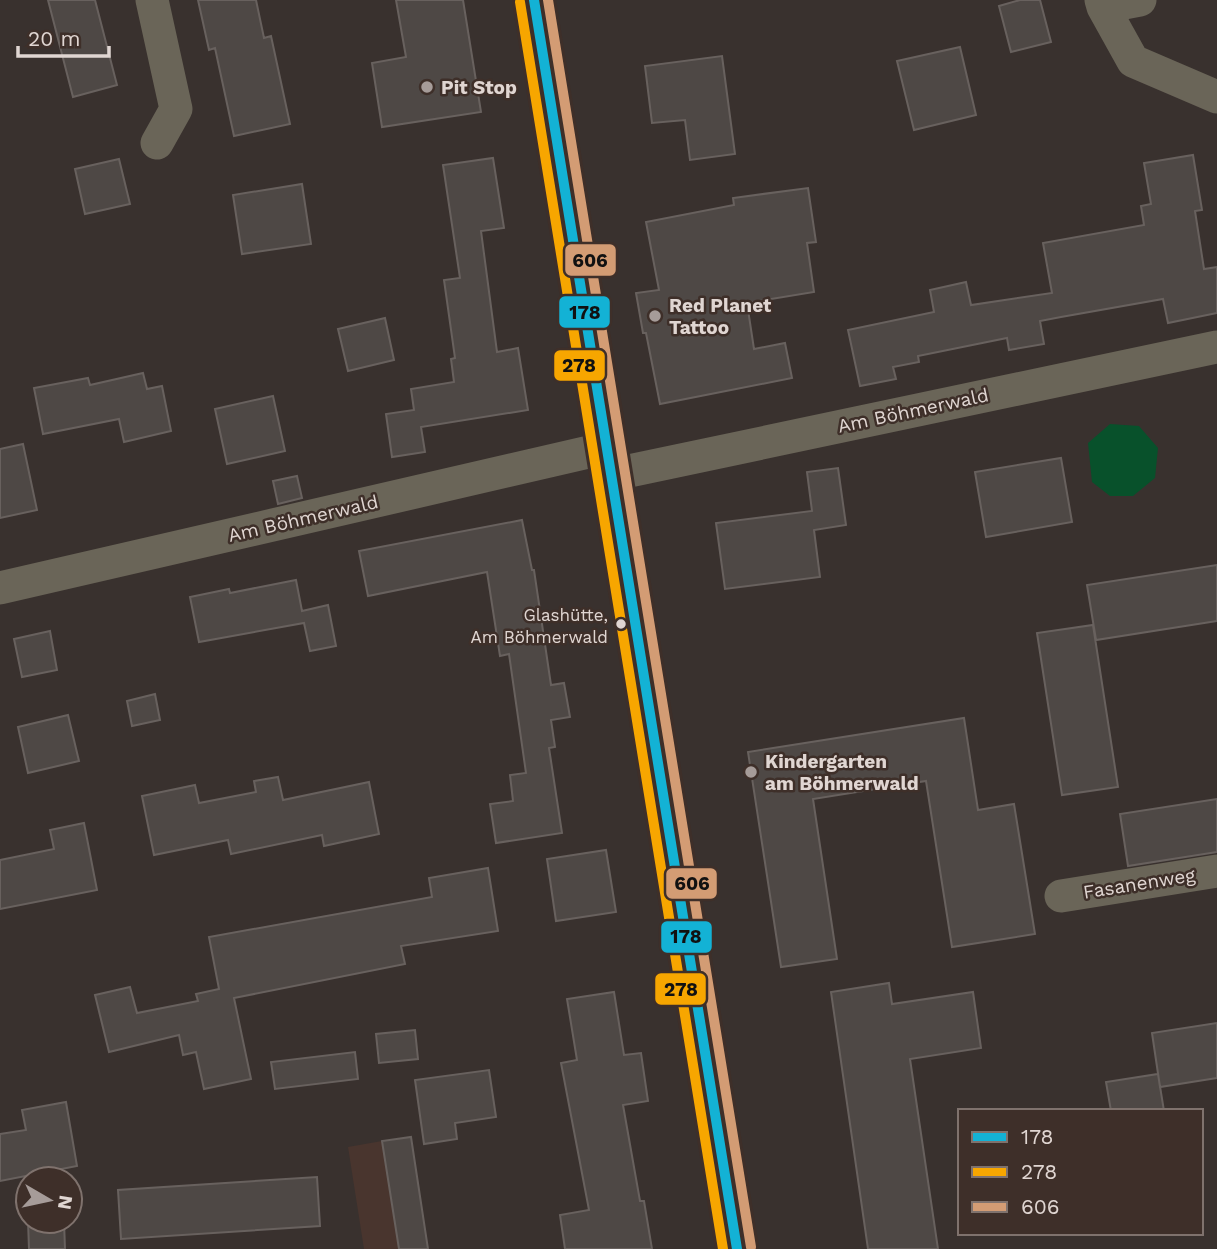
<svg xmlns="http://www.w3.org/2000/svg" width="1217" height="1249" font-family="'Work Sans',sans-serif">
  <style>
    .built { fill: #49352e }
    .green { fill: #08512b }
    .building { fill: #4e4845; stroke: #68615e; stroke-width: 2 }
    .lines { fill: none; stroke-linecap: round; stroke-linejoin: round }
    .minor { stroke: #6a6558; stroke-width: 33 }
    .major { stroke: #756d5e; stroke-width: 38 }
    .bus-1-casing { stroke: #3e2f29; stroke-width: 16 }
    .bus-2-casing { stroke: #3e2f29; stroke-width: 16 }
    .bus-3-casing { stroke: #3e2f29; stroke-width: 16 }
    .bus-1 { stroke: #13b2d5; stroke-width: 10 }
    .bus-2 { stroke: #f7a600; stroke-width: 10 }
    .bus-3 { stroke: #d39c74; stroke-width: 10 }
    .poi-dot { fill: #a69c99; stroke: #3e2f29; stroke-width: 2.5 }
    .bus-dot { fill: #e0d6d2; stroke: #3e2f29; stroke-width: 2.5 }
    .labels { text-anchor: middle; stroke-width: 5; stroke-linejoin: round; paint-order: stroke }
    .bus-label { font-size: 17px; fill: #e0d6d2; stroke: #3e2f29; text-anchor: end }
    .poi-label { font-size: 19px; font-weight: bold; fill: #e0d6d2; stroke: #3e2f29; text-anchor: start }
    .street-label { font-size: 19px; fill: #e0d6d2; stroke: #3e2f29 }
    .line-badge { stroke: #3e2f29; stroke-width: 2.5 }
    .pale-badge-label { font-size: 19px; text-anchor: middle; font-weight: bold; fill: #111 }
  </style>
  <rect width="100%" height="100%" fill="#39312e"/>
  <path class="built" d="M382,1141L399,1249H364L348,1147Z"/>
  <path class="green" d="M1110,424L1139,426L1158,448L1155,478L1133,496H1110L1092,482L1088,443Z"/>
  <path class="building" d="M48,0H95L117,85L73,97Z
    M198,0H256L264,38L271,36L290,124L234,136L215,48L209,50Z
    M396,0H463L481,112L382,127L372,63L406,57Z
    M1020,0H1040L1051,42L1011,52L999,6Z
    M960,47L976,115L914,130L897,61Z
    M722,56L735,154L690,160L685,120L652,123L645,66Z
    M1193,155L1202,210L1195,211L1204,269L1217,267V313L1168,323L1163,299L1061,317L1040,321L1044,344L1009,350L1007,338L918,356L919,362L893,367L896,379L860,386L848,330L934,312L930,290L966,282L971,305L1052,293L1043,243L1144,225L1141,206L1151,204L1144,163Z
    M493,158L504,228L481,231L497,352L518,348L528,410L421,427L425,452L392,457L386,414L414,410L411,389L454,382L451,359L455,358L444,280L460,278L443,165Z
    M119,159L130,204L85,214L75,169Z
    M302,184L311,244L242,254L233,195Z
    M808,188L816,242L807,243L814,292L747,303L754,349L785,343L792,378L660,404L646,333H643L636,293L659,290L646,222L734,205L733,198Z
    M385,318L394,360L348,371L338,329Z
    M143,373L147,389L162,386L171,431L124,442L119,419L43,434L34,388L88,378L90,385Z
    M273,396L285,451L227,464L215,409Z
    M23,444L37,510L0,518V449Z
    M1061,458L1072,522L986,537L975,472Z
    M838,468L846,525L814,530L820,577L725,589L716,523L812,511L807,472Z
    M297,476L302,498L278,504L273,481Z
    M522,520L532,570H534L551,685L564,683L570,717L551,720L555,747L549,748L562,833L496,843L490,804L513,801L510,775L526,773L509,654L500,656L487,572L368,596L359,551Z
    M1217,565V621L1096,640L1087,585Z
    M296,580L302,611L328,605L336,646L310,651L304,623L199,642L190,597L229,589L230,593Z
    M1093,625L1118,787L1062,795L1037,633Z
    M50,631L57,670L22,677L14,639Z
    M155,694L160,720L132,726L127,701Z
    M68,715L79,761L28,773L18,727Z
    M964,718L978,810L1014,804L1035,934L952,947L926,781L813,799L837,959L781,967L748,752Z
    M278,777L283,800L369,782L379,834L324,846L322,835L231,854L228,840L154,855L142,796L195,785L199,803L256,792L254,781Z
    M1217,799V852L1128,866L1120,814Z
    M84,823L97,890L0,909V860L54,849L50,830Z
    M606,850L616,912L556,921L547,859Z
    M488,868L498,931L401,946L405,964L234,998L251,1079L204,1089L196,1052L183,1055L179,1035L109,1052L95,995L130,987L137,1013L198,1001L196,994L219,989L209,937L432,897L429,878Z
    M889,983L892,1004L973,992L981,1048L910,1059L938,1249H868L831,992Z
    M614,992L624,1055L641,1053L648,1101L623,1105L640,1201H644L652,1249H565L560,1215L589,1210L561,1063L577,1060L567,999Z
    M1217,1023V1078L1160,1087L1152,1033Z
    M415,1030L418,1059L379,1063L376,1034Z
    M355,1052L358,1079L275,1089L271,1062Z
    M489,1070L496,1117L455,1123L457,1139L424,1144L415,1080Z
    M1158,1074L1164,1111H1111L1106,1082Z
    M66,1102L77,1166L0,1181V1134L26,1130L22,1110Z
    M411,1137L428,1249H399L382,1141Z
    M317,1177L320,1226L121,1239L118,1190Z
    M28,1221H64L65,1249H29Z"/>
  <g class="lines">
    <path class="minor" d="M152,0L176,109L157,143
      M1101,0L1103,7L1133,61L1217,97
      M1103,7L1140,0
      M610,475L1217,347
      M0,588L606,448
      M1061,896L1217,871"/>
    <path class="major" d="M534,0L737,1249"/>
    <g class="bus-1-casing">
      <path id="bus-1" d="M534,0L737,1249"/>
    </g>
    <g class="bus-2-casing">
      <path id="bus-2" d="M520,2L723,1249"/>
    </g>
    <g class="bus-3-casing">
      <path id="bus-3" d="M548,0L751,1247"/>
    </g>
    <use href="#bus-1" class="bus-1"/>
    <use href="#bus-2" class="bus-2"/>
    <use href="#bus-3" class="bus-3"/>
  </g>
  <g class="poi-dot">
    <circle cx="427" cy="87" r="7"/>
    <circle cx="655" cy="316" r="7"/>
    <circle cx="751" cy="772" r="7"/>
  </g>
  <circle class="bus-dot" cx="621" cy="624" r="6"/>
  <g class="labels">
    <g class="bus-label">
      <text x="608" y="621">Glashütte,<tspan x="608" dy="22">Am Böhmerwald</tspan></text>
    </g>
    <g class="poi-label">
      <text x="441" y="94">Pit Stop</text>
      <text x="669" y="312">Red Planet<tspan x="669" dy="22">Tattoo</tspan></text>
      <text x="765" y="768">Kindergarten<tspan x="765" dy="22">am Böhmerwald</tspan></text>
    </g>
    <g class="street-label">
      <text transform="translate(913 410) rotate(-12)" y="7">Am Böhmerwald</text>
      <text transform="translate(303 518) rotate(-13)" y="7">Am Böhmerwald</text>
      <text transform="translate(1139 883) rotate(-9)" y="7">Fasanenweg</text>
    </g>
  </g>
  <g class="line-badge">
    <rect x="564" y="243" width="53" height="34" rx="7" fill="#d39c74"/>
    <rect x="558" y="295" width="53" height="34" rx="7" fill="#13b2d5"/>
    <rect x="553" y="349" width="53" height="33" rx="7" fill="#f7a600"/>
    <rect x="665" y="867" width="53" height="33" rx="7" fill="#d39c74"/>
    <rect x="660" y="920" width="53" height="34" rx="7" fill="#13b2d5"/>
    <rect x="654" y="972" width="53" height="34" rx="7" fill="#f7a600"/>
  </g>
  <g class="pale-badge-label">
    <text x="590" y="267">606</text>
    <text x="585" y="319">178</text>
    <text x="579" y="372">278</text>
    <text x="692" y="890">606</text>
    <text x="686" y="943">178</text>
    <text x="681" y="996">278</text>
  </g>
  <rect x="958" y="1109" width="245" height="126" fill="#3e2f29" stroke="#7f726d" stroke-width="2"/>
  <rect x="972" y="1132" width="35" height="10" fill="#13b2d5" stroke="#7f726d" stroke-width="2"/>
  <text x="1021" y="1144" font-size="21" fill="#e0d6d2">178</text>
  <rect x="972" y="1167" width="35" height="10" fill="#f7a600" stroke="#7f726d" stroke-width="2"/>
  <text x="1021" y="1179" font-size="21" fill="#e0d6d2">278</text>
  <rect x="972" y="1202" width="35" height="10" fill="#d39c74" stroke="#7f726d" stroke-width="2"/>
  <text x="1021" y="1214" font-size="21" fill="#e0d6d2">606</text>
  <g transform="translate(49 1200) rotate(99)"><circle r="33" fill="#3e2f29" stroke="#7f726d" stroke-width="2"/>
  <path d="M0-5L12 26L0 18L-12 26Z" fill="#a69c99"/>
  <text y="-10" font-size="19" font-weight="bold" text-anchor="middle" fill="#e0d6d2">N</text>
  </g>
  <path d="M18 46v10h91v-10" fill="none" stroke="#e0d6d2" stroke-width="3.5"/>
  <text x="28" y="46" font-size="21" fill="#e0d6d2" stroke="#3e2f29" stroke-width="5" paint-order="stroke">20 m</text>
</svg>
